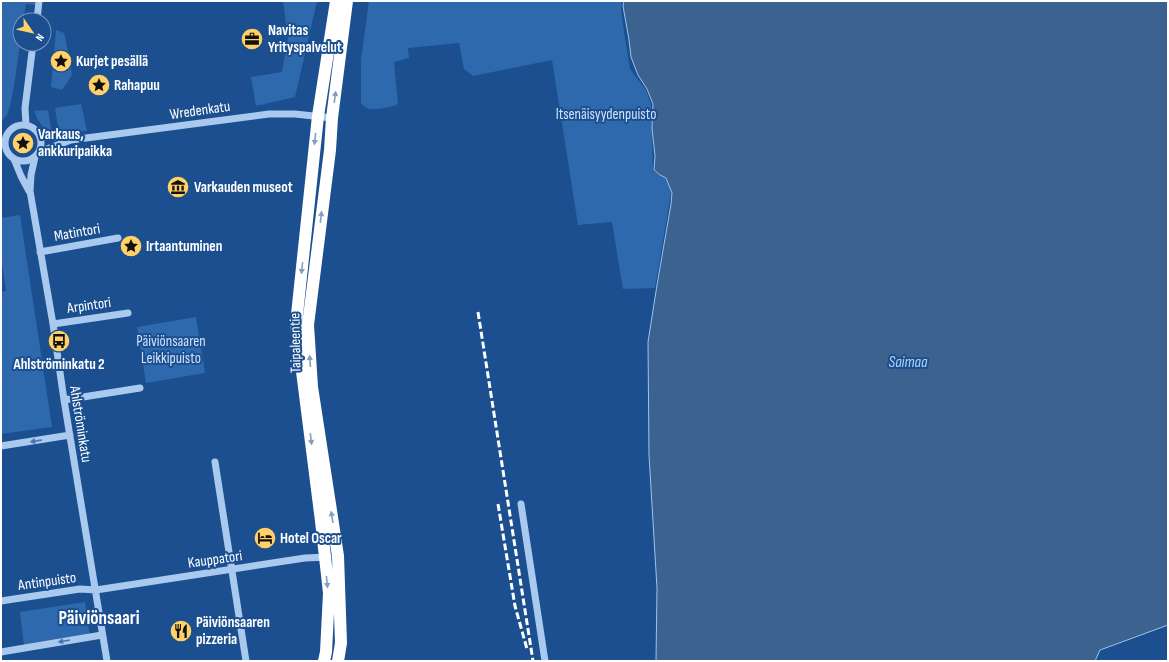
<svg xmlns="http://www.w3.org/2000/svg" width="1169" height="662" font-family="'Sofia Sans Condensed',sans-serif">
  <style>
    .green { fill: #2e69ad }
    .water { fill: #3c6290; stroke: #9cc4f0 }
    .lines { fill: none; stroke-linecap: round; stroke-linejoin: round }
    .minor { stroke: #a9c9ee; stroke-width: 7 }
    .highway { stroke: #fff; stroke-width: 12 }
    .rail { stroke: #fff; stroke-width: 3; stroke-dasharray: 7 3; stroke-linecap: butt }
    .oneway { fill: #829ec1 }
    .oneway2 { fill: #4674ac }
    .labels { text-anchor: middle; stroke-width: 4; stroke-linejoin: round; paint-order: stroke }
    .poi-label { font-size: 15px; font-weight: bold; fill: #fff; stroke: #1b4f8f; text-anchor: start }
    .street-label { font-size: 15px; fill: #fff; stroke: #1b4f8f }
    .park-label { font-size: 15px; fill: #cfe3fa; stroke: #1b4f8f }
    .water-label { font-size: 16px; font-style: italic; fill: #b5d3f5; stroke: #1b4f8f }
    .district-label { font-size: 19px; font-weight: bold; fill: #fff; stroke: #1b4f8f }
  </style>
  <rect width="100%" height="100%" fill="#1b4f8f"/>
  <path class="green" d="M1,1H35V5L26,4L23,20H20V44L15,80L10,106L7,115L1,122Z
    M283,1H317L295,97L256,106L251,77L282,72L288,38Z
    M369,1H622L621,10L624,32L630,69L646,90L651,104L653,171L666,179L671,193L655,288L623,289L612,222L578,225L552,60L473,76L464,69L459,43L408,48L409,58L394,62L398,104C393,107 376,110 369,109C366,108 363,105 361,103V60Z
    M56,30L64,33L65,36L72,75L62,90L51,87Z
    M81,104L87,131L59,133L55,108Z
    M48,110L52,133C42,128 38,121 34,111Z
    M20,215L52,427L1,434V292L6,291L1,257V218Z
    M196,317L205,373L146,383L137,327Z
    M85,602L90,637L24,647L20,612Z"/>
  <path class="water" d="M624,1H1168V625L1100,650L1095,661H656L657,588L649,455L648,342L657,285L671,204L672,193L666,178L660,175L654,170L655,156L652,128L653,104L647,89L638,75L631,57L629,40L623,6Z"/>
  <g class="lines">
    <path class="minor" d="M37,20L39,1
      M5 143a18 18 0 1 1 36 0a18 18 0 1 1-36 0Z
      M26,125L25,108L33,44
      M37,131L45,135L71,140
      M39,152L71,140L269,114H295L332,118
      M35,157L31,175L30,191L53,324L64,400L107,661
      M14,159L21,176L29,191
      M40,252L118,238
      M53,324L128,313
      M64,400L140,388
      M1,446L70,435
      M215,462L246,661
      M521,504L545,661
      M1,601L80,589L96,590L305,558L328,557
      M1,652L102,635"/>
    <path class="highway" d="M324,661L326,652L329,593L321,521L296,324L318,116L336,1
      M338,661L341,643L338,556L312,387L308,325L330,150L332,118L347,1"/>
    <path class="rail" d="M478,312L533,661
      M498,504L515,606L527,649"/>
  </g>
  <defs><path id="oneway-solid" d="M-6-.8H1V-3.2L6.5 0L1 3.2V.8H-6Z"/></defs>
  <g class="oneway">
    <use href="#oneway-solid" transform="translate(335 97) rotate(-82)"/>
    <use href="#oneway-solid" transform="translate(315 139) rotate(96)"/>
    <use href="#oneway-solid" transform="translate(321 217) rotate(-83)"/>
    <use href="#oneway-solid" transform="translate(302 268) rotate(96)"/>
    <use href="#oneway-solid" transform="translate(310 361) rotate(-94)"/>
    <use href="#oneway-solid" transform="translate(311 439) rotate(83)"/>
    <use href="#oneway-solid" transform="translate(332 517) rotate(-99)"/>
    <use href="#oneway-solid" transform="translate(327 582) rotate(84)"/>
  </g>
  <g class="oneway2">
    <use href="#oneway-solid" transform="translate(36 441) rotate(171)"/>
    <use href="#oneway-solid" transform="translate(64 641) rotate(170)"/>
  </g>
  <defs>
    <g id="office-disc" transform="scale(1.15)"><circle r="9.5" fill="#ffd166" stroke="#1b4f8f"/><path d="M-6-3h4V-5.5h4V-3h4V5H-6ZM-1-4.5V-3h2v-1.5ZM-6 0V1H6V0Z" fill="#111"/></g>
    <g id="sight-disc" transform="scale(1.15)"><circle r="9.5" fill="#ffd166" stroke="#1b4f8f"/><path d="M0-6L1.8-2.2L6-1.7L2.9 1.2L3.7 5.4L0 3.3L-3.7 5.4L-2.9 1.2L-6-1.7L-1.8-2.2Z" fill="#111"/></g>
    <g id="museum-disc" transform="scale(1.15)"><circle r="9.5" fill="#ffd166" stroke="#1b4f8f"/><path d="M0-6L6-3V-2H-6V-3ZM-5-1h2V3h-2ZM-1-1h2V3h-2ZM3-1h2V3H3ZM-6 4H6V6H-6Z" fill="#111"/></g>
    <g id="bus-disc" transform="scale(1.15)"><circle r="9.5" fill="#ffd166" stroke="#1b4f8f"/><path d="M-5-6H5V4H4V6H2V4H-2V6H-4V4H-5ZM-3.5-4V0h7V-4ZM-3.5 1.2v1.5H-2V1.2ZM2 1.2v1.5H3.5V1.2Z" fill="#111"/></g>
    <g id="hotel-disc" transform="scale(1.15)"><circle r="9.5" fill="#ffd166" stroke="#1b4f8f"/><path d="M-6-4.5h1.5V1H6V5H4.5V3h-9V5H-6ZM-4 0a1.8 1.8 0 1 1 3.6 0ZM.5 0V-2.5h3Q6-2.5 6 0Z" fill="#111"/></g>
    <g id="restaurant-disc" transform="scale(1.15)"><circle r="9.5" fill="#ffd166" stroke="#1b4f8f"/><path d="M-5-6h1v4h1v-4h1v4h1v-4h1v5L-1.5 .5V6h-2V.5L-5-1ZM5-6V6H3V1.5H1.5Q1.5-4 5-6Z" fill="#111"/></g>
  </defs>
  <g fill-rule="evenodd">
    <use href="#office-disc" x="252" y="39"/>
    <use href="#sight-disc" x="61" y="61"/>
    <use href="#sight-disc" x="99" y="85"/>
    <use href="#sight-disc" x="23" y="143"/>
    <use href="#museum-disc" x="178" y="187"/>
    <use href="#sight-disc" x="131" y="246"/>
    <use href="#bus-disc" x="59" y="341"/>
    <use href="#hotel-disc" x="265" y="538"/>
    <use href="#restaurant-disc" x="181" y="631"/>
  </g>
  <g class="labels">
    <g class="poi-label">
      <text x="268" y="35">Navitas<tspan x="268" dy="17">Yrityspalvelut</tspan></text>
      <text x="76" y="66">Kurjet pesällä</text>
      <text x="114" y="90">Rahapuu</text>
      <text x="38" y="139">Varkaus,<tspan x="38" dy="17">ankkuripaikka</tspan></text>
      <text x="194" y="192">Varkauden museot</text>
      <text x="146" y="251">Irtaantuminen</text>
      <text x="59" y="369" text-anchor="middle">Ahlströminkatu 2</text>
      <text x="280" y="543">Hotel Oscar</text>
      <text x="196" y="627">Päiviönsaaren<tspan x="196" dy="17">pizzeria</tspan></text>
    </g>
    <g class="street-label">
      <text transform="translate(200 110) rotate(-8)" y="5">Wredenkatu</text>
      <text transform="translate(77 232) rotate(-10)" y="5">Matintori</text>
      <text transform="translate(89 305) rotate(-8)" y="5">Arpintori</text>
      <text transform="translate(295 343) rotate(-91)" y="5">Taipaleentie</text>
      <text transform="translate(81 424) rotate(81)" y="5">Ahlströminkatu</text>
      <text transform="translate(215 559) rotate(-8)" y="5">Kauppatori</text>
      <text transform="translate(47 581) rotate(-8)" y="5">Antinpuisto</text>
    </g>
    <g class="park-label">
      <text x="606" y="119">Itsenäisyydenpuisto</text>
      <text x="171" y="346">Päiviönsaaren<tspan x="171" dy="17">Leikkipuisto</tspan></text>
    </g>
    <g class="water-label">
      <text x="908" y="367">Saimaa</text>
    </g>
    <g class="district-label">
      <text x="99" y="624">Päiviönsaari</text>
    </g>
  </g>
  <rect width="1169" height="662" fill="none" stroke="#ffffff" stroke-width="4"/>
  <g transform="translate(32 32) rotate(124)"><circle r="19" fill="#1b4f8f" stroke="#7695bc"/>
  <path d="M0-3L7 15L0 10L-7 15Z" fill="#ffd166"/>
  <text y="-6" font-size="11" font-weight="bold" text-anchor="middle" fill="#ffffff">N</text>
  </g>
</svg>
